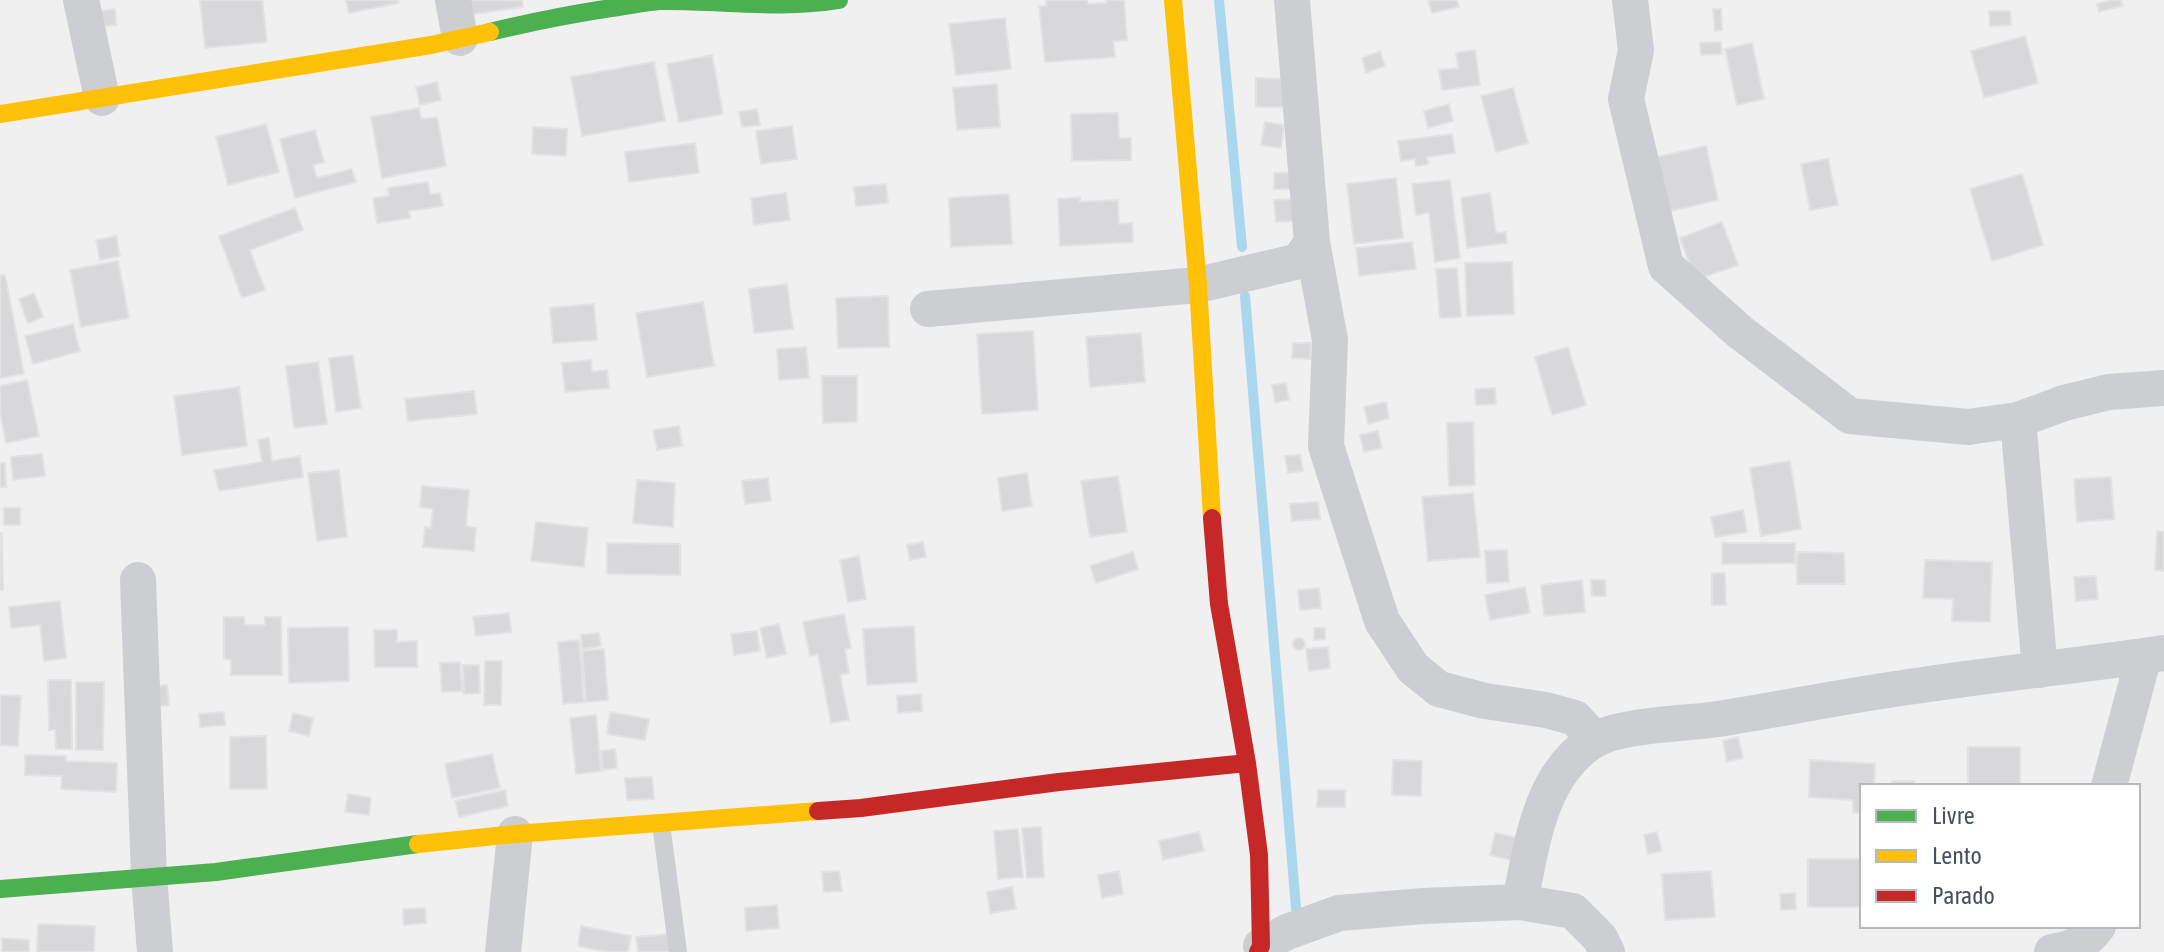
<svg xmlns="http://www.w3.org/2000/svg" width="2164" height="952" font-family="'Asap Condensed',sans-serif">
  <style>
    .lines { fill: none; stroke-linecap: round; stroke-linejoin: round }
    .stream { stroke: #aad7ed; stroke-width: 10 }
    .building { fill: #d8d8da; stroke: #e2e2e3; stroke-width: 2 }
    .lane { stroke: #ccced1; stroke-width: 18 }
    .street { stroke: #ccced1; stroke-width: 36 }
    .fast { stroke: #4caf50; stroke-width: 18 }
    .slow { stroke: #ffc107; stroke-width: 18 }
    .jam { stroke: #c62828; stroke-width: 18 }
  </style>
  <rect width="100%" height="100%" fill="#f1f0f0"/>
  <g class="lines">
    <path class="stream" d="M1219,0L1242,247
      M1245,296L1296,908"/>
  </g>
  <path class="building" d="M200,0H262L267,42L205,48Z
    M346,0H398L399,3L349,13Z
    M465,0H522L523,7L467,15Z
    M1046,0H1087L1088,4L1107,3L1106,0H1124L1127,40L1113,41L1115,57L1045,62L1039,6H1046Z
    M1428,0H1457L1459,7L1432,13Z
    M2112,0H2121L2122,6L2099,12L2097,4Z
    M115,9L116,25L92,27L91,12Z
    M1713,9H1721L1722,30L1715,31Z
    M1989,11H2010L2011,25L1990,26Z
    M1005,18L1011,69L956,75L949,24Z
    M2025,36L2038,83L1984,98L1971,51Z
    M1721,42L1722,54L1701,55L1700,43Z
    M1752,43L1764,99L1737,105L1725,49Z
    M1475,50L1480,85L1442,90L1439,70L1458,68L1456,53Z
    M1380,51L1385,66L1366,73L1362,58Z
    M712,55L723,114L679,122L667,64Z
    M654,62L665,121L582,136L571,77Z
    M1256,78L1284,79L1285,107H1256Z
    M437,82L441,100L420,105L416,87Z
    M997,84L1000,127L957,130L953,88Z
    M1513,88L1528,143L1496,152L1481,96Z
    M1449,104L1453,121L1428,128L1424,111Z
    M419,108L421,119L437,117L446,166L382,178L371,117Z
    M757,109L760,125L742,127L739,112Z
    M1118,113L1119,138H1131V160L1072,161L1071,114Z
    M1265,122L1284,125L1281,148L1261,145Z
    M266,124L279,172L228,185L216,137Z
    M792,126L797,159L761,164L756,131Z
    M533,127L567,129L566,156L532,154Z
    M315,130L324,162L313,165L317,178L352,169L356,182L295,198L280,139Z
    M1452,134L1455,153L1427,157L1428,164L1416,166L1415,159L1401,161L1398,141Z
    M695,143L699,173L629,182L625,152Z
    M1706,146L1718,200L1666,212L1653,158Z
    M1828,159L1838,205L1810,210L1801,164Z
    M1274,173H1294L1293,189H1274Z
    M2022,174L2043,245L1992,261L1970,189Z
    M1396,178L1403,238L1354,244L1347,184Z
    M1450,180L1460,258L1435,262L1429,213L1416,215L1412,184Z
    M428,182L430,194L440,193L443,206L409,211L410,218L377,223L373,198L389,196L388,188Z
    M886,184L888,203L856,206L854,187Z
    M786,193L790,220L754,225L751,198Z
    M1490,193L1496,233L1506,232L1507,243L1467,248L1461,198Z
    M1009,194L1012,244L951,247L949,198Z
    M1080,197V202L1118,200L1119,224L1132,223L1133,242L1060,246L1058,199Z
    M1295,199L1296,221L1276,222L1274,200Z
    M295,208L303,230L250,250L265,290L242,298L219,236Z
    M1722,222L1738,265L1696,280L1680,238Z
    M116,236L120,256L100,260L96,240Z
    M1412,242L1416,269L1359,276L1356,248Z
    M118,261L129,318L81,327L70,270Z
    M1512,262L1514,314L1467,316L1465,263Z
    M1457,268L1461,317L1440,318L1436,269Z
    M5,275L24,374L0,378V276Z
    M787,284L793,329L754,333L749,289Z
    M34,293L43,317L28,323L19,299Z
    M888,296L889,347L838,348L836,298Z
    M703,302L714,366L647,377L636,313Z
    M594,304L597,340L553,343L550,308Z
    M73,324L80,351L33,364L25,336Z
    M1033,331L1038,410L982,414L977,334Z
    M1141,333L1145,382L1090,387L1086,337Z
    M1293,343H1311L1310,359L1292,358Z
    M806,347L809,378L779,380L777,349Z
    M1568,347L1586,405L1552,415L1535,357Z
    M353,355L361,408L336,412L329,358Z
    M591,360L592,372L607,370L609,388L565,392L562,363Z
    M318,362L327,424L294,428L286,366Z
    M822,376H857V422L823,423Z
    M27,380L39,436L6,443L0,411V386Z
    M1286,383L1289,400L1275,402L1272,385Z
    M239,387L247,446L182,455L174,396Z
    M1495,388L1496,404L1476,405L1475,389Z
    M474,391L477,414L408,421L405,399Z
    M1386,402L1389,418L1368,424L1364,407Z
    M1473,422L1475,485L1449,486L1447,423Z
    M679,426L682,446L657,450L653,430Z
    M1378,431L1382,448L1364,452L1360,435Z
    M269,438L272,461L300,456L303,477L219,491L214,470L262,462L258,440Z
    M42,454L45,476L13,480L11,457Z
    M1300,455L1303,471L1288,473L1285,456Z
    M1790,461L1801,529L1761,536L1750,468Z
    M0,463H5L6,487H0Z
    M339,470L347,537L317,541L308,473Z
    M1027,473L1032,506L1002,511L998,478Z
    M1118,476L1127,532L1090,537L1081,481Z
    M2111,477L2114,519L2077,522L2074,479Z
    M768,478L771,501L745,504L742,481Z
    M637,480L675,483L673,527L633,523Z
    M422,486L469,490L466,526L476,528L474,551L423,547L425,527L431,528L433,509L420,507Z
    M1473,493L1480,557L1428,561L1422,497Z
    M1318,502L1320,519L1292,521L1290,504Z
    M4,508H20V525H4Z
    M1743,510L1747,532L1715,537L1711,517Z
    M536,522L588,528L584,567L531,561Z
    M2157,531L2164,532V571L2155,570Z
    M0,533H2L3,590H0Z
    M923,542L926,557L910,560L907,545Z
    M607,543L680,544V575L607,574Z
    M1722,543H1795V563L1722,564Z
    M1507,550L1509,582L1487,583L1485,551Z
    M1133,552L1138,569L1096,583L1090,566Z
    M1797,552L1844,553L1845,584H1797Z
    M859,556L866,599L848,602L840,560Z
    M1925,560L1992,562L1990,622L1952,621L1953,599L1923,598Z
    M1712,573H1725L1726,605H1712Z
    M2096,576L2098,599L2076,601L2074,577Z
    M1582,580L1585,612L1544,616L1541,585Z
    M1591,580H1605L1606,596H1592Z
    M1525,587L1530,613L1490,620L1485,595Z
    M1319,588L1321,608L1300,610L1298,590Z
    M60,601L66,658L44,661L40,625L11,628L9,607Z
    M509,613L511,632L476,636L473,617Z
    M844,614L851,648L845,649L849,673L840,675L849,720L831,723L818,654L810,656L803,622Z
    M224,617H244L245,625H265V617H281L282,675H231V660L224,659Z
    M779,624L786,654L767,658L760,628Z
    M914,626L917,682L867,685L863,629Z
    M348,627L349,681L289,683L288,628Z
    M1314,628H1325V639L1314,640Z
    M374,630H397V642L417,641V667H375Z
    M757,631L760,651L734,655L731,634Z
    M599,633L601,646L582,649L581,635Z
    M1293 644a6 6 0 1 1 12 0a6 6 0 1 1-12 0Z
    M579,640L584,702L563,704L558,642Z
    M1328,647L1330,668L1309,671L1306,649Z
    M604,649L608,700L586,702L582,651Z
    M485,661H502L501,705H484Z
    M460,662L462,691L442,692L440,663Z
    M463,665H479L480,693L464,694Z
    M48,680H71L72,749H56L55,730H49Z
    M76,682H104L103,750H76Z
    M167,685L169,705L150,707L147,687Z
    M921,694L922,711L898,713L897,696Z
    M0,695L21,696L18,746L0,745Z
    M224,712L225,725L200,727L199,714Z
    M610,712L649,719L645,740L607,734Z
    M293,713L313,718L309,736L289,731Z
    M596,715L601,771L576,774L570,718Z
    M266,736L267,789H230V737Z
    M1738,737L1743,758L1727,762L1723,741Z
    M1968,747H2020V786H1968Z
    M615,749L617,768L603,770L601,751Z
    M492,754L500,788L452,798L445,764Z
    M25,755L66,756V761L117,763L116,792L61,789L62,776L25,775Z
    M1393,760L1422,761L1421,796L1392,795Z
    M1810,760L1875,764L1874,786H1862V813L1853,812V800L1809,797Z
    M652,777L654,799L627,800L625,778Z
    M1892,781H1914V786H1892Z
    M505,790L508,806L459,817L455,801Z
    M1318,790H1345V807H1317Z
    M348,794L371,798L369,815L345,812Z
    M1041,827L1044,877L1027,878L1022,828Z
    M1018,829L1023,877L998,879L994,831Z
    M1199,832L1204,851L1163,860L1159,841Z
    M1657,832L1662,851L1648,854L1644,835Z
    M1495,833L1520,838L1515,861L1490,855Z
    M1808,859H1860V907H1808Z
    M839,871L842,891L824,892L822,872Z
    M1119,871L1123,894L1102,898L1098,875Z
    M1711,871L1715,917L1665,920L1662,874Z
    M1012,887L1016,909L990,913L987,892Z
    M1795,893L1796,909L1781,910L1780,894Z
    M777,905L779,928L746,931L745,908Z
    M425,908L426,923L404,925L403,909Z
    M38,924L95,926L94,952H37Z
    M581,926L631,936L628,952H607L578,946Z
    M671,934L673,952H638L636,937Z
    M2,938L29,940V952H2Z"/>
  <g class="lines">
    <path class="lane" d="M661,824L678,952"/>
    <path class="street" d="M81,0L102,98
      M453,0L460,38
      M1630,0L1636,50L1626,99L1666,266L1740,332L1850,416L1968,427L2018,420L2064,403L2109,392L2164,388
      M1312,242L1330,340L1326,446L1382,621L1413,668L1439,689L1485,701L1546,710L1575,718L1595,740
      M928,309L1198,285L1299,261L1312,242L1292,0
      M2018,420L2040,670
      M138,580L149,876L155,952
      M2109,786L2144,656
      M1520,902C1532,845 1539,775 1593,741C1620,724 1686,724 1718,719C1787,708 1854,694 1923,685C2003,673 2084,665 2164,653
      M1261,946L1287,932L1339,913L1424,906L1520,902L1573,911L1600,938L1607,952
      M503,952L515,834
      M2052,952C2072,949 2086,943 2098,926"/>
    <path class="fast" d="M490,32C531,22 571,14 611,8C628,6 644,2 660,1C720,0 780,10 839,0
      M0,889L216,872L418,844"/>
    <path class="slow" d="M1173,0L1198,285L1212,518
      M0,114L431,45L490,32
      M418,844L515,834L818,811"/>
    <path class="jam" d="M1212,518L1219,604L1247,763L1259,855L1261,946L1258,952
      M818,811L861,808L1059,782L1247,763"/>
  </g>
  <rect x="1860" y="784" width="280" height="144" fill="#ffffff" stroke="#b5b9be" stroke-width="2"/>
  <rect x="1876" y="810" width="40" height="12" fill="#4caf50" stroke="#b5b9be" stroke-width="2"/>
  <text x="1932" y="824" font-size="24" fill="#47505d">Livre</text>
  <rect x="1876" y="850" width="40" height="12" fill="#ffc107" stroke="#b5b9be" stroke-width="2"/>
  <text x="1932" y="864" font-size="24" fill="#47505d">Lento</text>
  <rect x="1876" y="890" width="40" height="12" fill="#c62828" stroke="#b5b9be" stroke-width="2"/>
  <text x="1932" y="904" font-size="24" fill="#47505d">Parado</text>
</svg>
